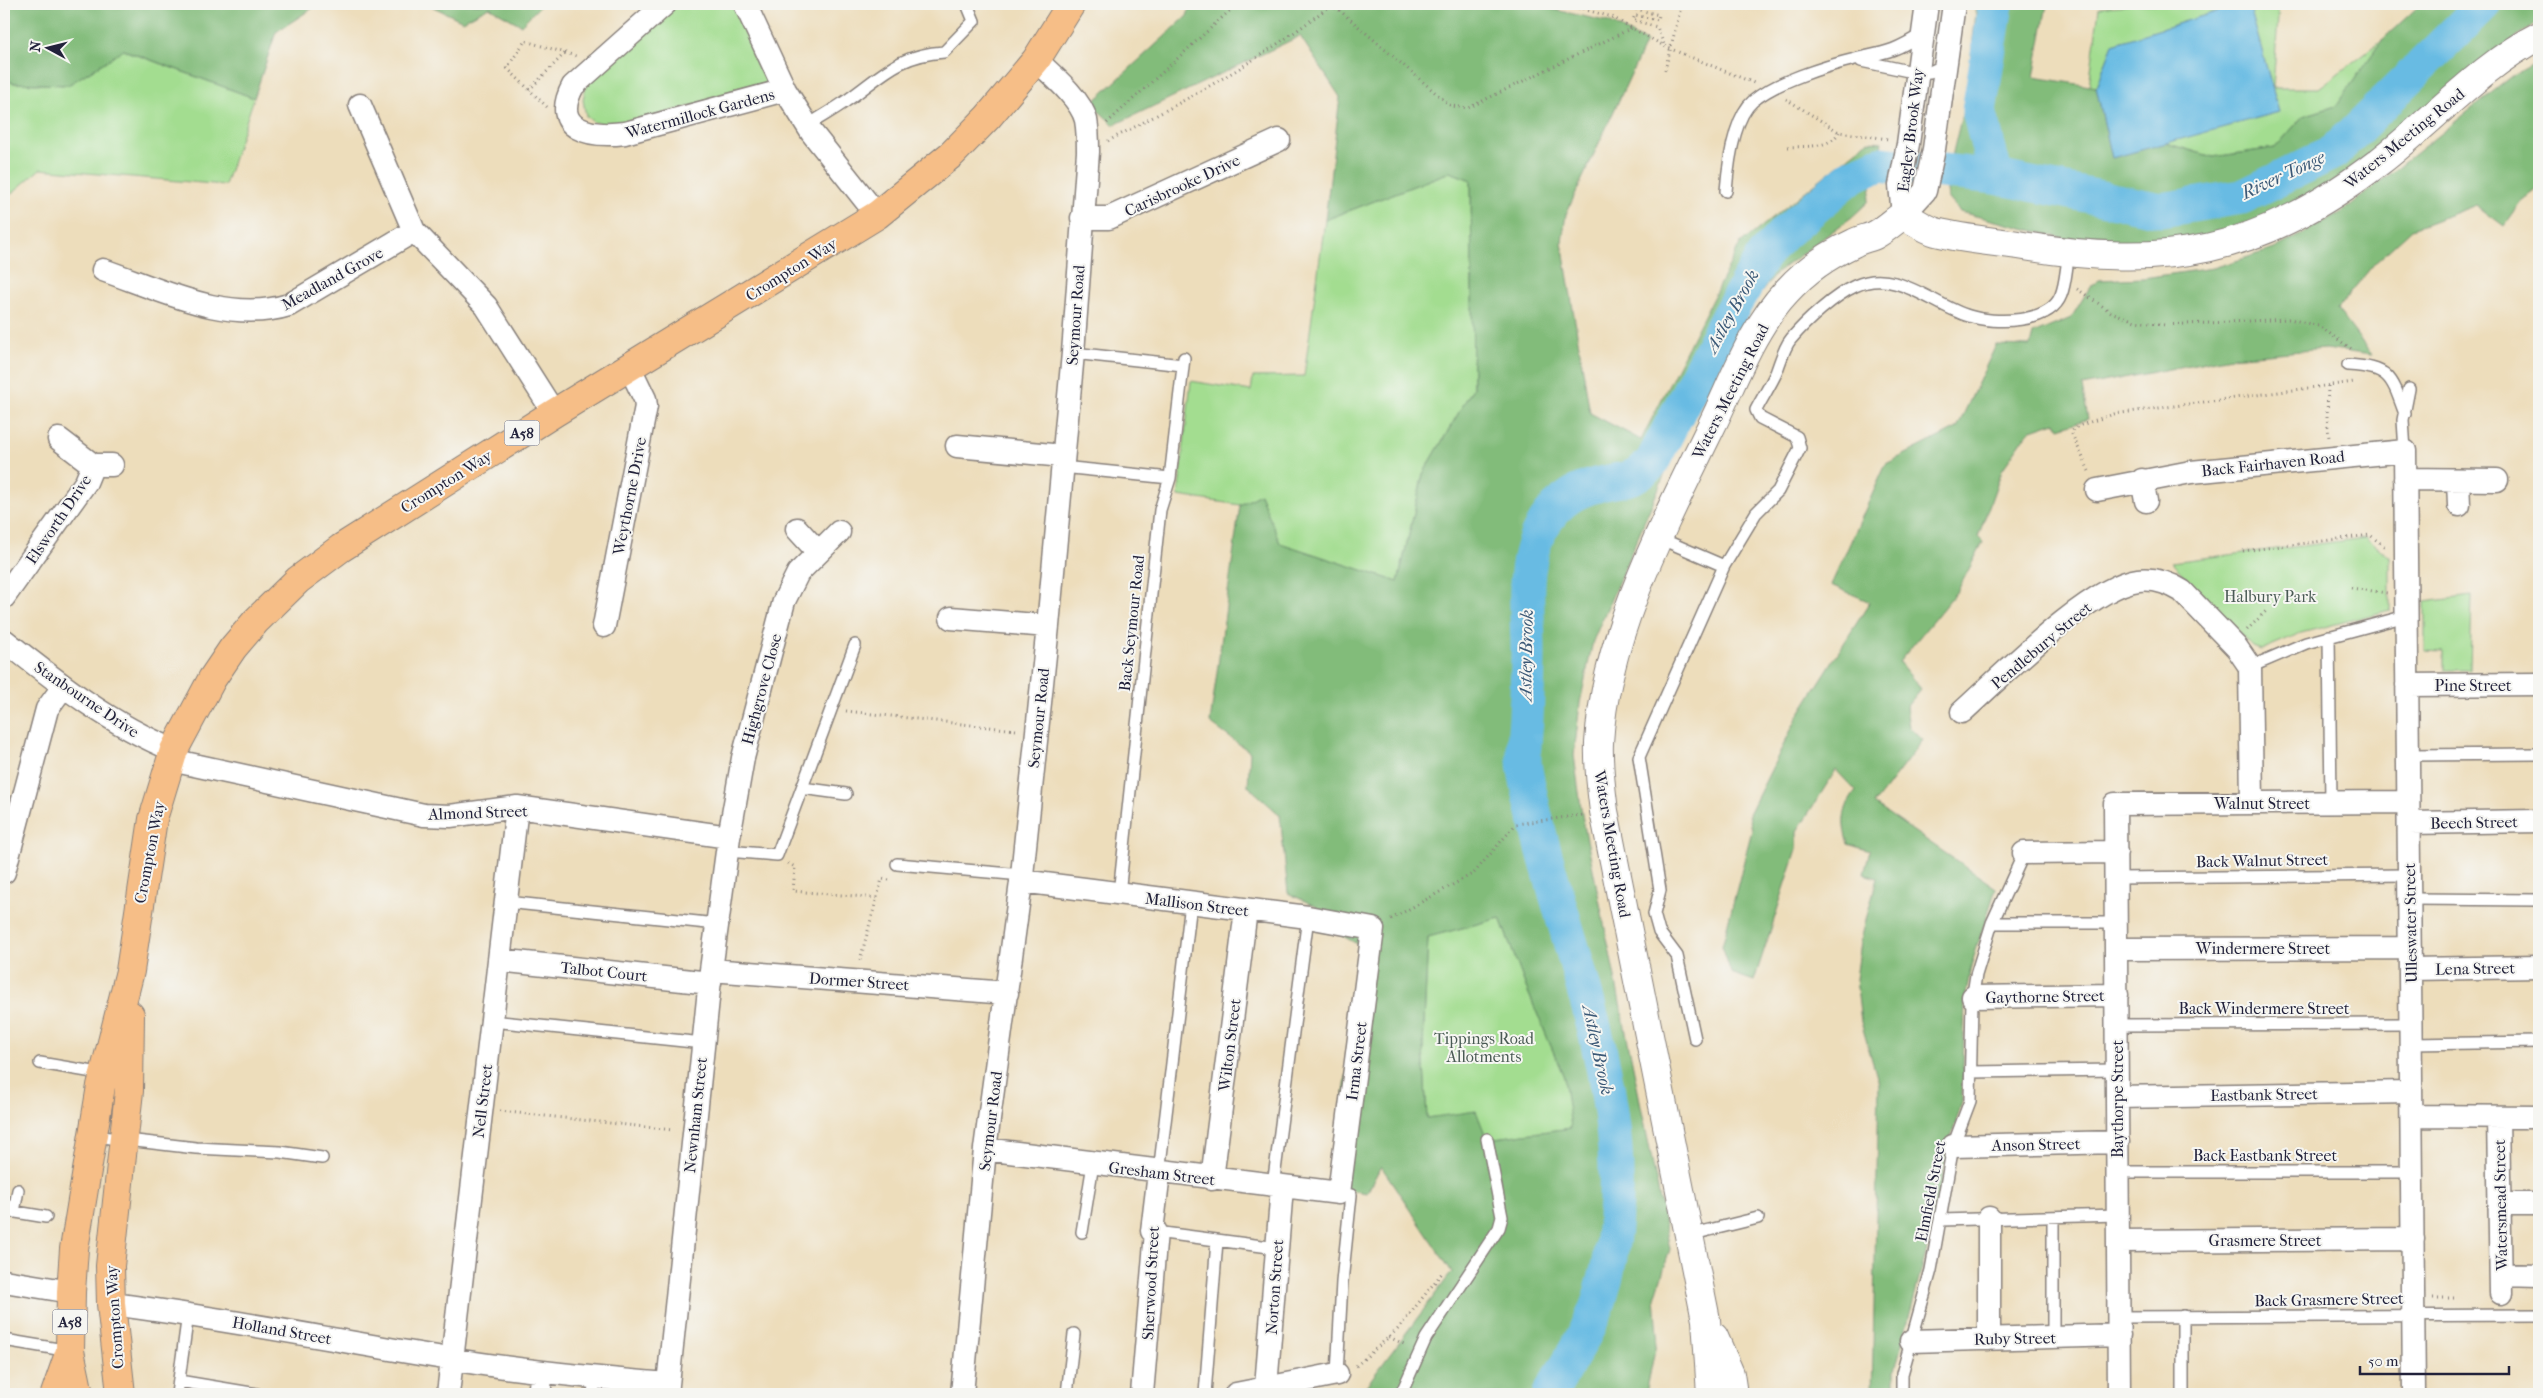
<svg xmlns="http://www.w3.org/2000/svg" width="2543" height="1398" font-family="'IM FELL French Canon',serif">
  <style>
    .green { fill: #a3dd90; stroke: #628066 }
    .forest { fill: #82bc7a; stroke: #526f5a; fill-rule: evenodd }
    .water { fill: #67bbe3; stroke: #446e8f }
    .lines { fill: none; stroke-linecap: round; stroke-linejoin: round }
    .river { stroke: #67bbe3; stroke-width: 35 }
    .service-casing { stroke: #88807b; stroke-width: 14 }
    .minor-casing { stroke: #88807b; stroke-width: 25 }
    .tertiary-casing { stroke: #88807b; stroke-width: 30 }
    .trunk-casing { stroke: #88807b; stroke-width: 30 }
    .path { stroke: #88807b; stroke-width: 3; stroke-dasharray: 1 4; stroke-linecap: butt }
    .service { stroke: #fff; stroke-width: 11 }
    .minor { stroke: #fff; stroke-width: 22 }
    .tertiary { stroke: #fff; stroke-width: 28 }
    .trunk { stroke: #f6be87; stroke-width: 28 }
    .labels { text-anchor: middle; stroke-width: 4; stroke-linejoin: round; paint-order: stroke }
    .shield { fill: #f6f6f2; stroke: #626272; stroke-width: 1 }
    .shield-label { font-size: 15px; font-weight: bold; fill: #22223b }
    .street-label { font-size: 16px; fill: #22223b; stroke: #f6f6f2 }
    .park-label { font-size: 16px; fill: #495a54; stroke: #f6f6f2 }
    .water-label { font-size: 18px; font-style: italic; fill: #3a5876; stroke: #f6f6f2 }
  </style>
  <rect width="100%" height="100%" fill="#f6f6f2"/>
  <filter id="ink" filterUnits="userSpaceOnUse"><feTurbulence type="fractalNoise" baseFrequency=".02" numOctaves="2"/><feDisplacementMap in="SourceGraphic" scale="10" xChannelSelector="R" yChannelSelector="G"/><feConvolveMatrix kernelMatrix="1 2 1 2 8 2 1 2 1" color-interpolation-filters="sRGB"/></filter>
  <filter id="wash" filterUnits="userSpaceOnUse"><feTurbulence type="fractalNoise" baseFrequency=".0096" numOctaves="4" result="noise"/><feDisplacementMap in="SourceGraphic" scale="20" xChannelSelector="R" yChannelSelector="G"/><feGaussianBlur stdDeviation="1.12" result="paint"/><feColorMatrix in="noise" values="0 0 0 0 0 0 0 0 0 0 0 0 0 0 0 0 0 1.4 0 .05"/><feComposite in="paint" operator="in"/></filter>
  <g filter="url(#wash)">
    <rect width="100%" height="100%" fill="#edddbb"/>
    <path class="green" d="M678,4H735L771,85L615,126L593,122L586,116L583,100L585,90L591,80Z
      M2135,4H2241L2113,44L2096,87L2089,86L2099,8Z
      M2249,4H2279L2273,88H2319L2383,39L2336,106L2303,116L2275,148L2213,157L2165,143L2279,112Z
      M123,50L254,98L225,185L40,169L4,200V79L14,83L68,85Z
      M1450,172L1471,180L1473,388L1423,474L1398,582L1280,543L1260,494L1240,505L1178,496L1191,381L1251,391L1253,377L1304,376L1325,220Z
      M2366,538L2390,557V610L2301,633L2261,650L2253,647L2171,562Z
      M2472,596L2470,670H2444V652L2425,651V602Z
      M1500,918L1526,987L1564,1077L1572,1128L1487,1139L1427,1118L1423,1046L1428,937Z"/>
    <path class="forest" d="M4,4H319L276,32L254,98L124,50L68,85L14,83L4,79Z
      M427,4H542L521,25L489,7L463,21Z
      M1191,4H1529L1609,22L1646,42L1566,214L1562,242L1590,413L1641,440L1740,244L1868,141L1882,142L1868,202L1852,217L1776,273L1750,307L1704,383L1593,641L1580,703L1574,755L1582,815L1670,1249L1655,1298L1658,1334L1646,1394H1360L1452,1272L1381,1166L1367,1193L1332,1187L1363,947L1339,934L1320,931L1317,907L1288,893L1280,815L1248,786L1250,752L1210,723L1240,505L1260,494L1280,543L1398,582L1423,474L1473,388L1471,180L1450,172L1325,220L1340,97L1300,36L1114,125L1091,104L1187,16ZM1500,918L1526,987L1564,1077L1571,1128L1487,1139L1476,1111L1427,1118L1423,1046L1428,937Z
      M1977,4H2047L2034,77L2096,87L2112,158L2165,143L2213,157L2275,148L2303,116L2336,106L2383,39L2421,4H2539V21L2470,72L2390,143L2292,210L2217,238L2150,249L2074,241L1960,212L1948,199L1946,181L1966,98Z
      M2539,61V188L2522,201L2504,226L2476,205L2412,229L2374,264L2337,309L2372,355L2325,349L2231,357L2082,386L2088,419L2059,428L2055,422L2029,431L2002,470L1978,537L1983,542L1958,590L1899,662L1921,689L1906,707L1909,727L1923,740L1874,804L1996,888L1971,966L1965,1000L1962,1102L1948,1148L1931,1234L1895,1370V1394H1872L1879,1084L1861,1022L1856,979L1862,935L1877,878L1864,874L1870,851L1848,844C1841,822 1842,810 1856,791L1836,770L1797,831V849L1754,981L1731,973L1722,946L1752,830L1749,814L1798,716L1870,602L1831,585L1886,464L1957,428L1996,345L2030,346L2033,334L2071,318L2090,287L2099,280L2143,278L2213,268L2274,249L2342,212L2515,74Z"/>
    <path class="water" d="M2241,4H2249L2279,112L2112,158L2096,87L2113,44Z"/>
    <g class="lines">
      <path class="river" d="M1996,4L1979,111L1996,177
        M1550,1394C1567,1364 1589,1332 1600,1298C1655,1119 1557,943 1525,770C1522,753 1525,735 1526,718C1527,696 1528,674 1528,651C1528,610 1520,562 1543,525C1560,498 1579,488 1609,482C1617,480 1627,480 1634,476C1640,473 1646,468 1651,464L1729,314L1763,256L1784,233L1853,175L1880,164L1996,177L2161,210L2242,197L2334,152L2484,4"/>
    </g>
  </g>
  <g filter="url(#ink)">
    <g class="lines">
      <g class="service-casing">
        <path id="service" d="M1861,61L1918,73L1930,72L1947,64
          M807,126C820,117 834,110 846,101C882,76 897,55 944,52L974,21L967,4
          M1726,191C1728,166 1733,118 1753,101C1775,82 1826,66 1855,59C1886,52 1894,52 1922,34
          M1073,353L1183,365
          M2348,365C2390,368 2391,375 2405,414
          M2405,451L2403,420L2409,389
          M1062,467L1170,478
          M1659,538L1724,566
          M2329,636L2331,803
          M2250,667L2306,643L2406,616
          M2408,755L2539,754
          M802,788L846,794
          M727,851L777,855L855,645
          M897,864L1022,875
          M2116,878L2409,875
          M1119,894L1160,510L1170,478L1184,358
          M2410,899L2539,900
          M506,902L717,924
          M1992,923H2116
          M492,1021L703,1043
          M2117,1025L2410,1024
          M1695,1039L1677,956L1659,932L1654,914L1660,890L1639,757L1724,566L1756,513L1778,491L1800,448L1797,437L1760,418L1756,410C1762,398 1770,386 1776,373C1780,363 1784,347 1791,339C1806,321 1835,295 1855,286C1896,267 1932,305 1969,316C1994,324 2050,324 2061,295C2066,283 2066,267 2069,254
          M2411,1044L2539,1042
          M40,1063L105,1074
          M1971,1072L2117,1070
          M93,1136L196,1148L280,1152L322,1158
          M2118,1172H2412
          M1159,1173L1191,903
          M1273,1186L1308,917
          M4,1210L46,1217
          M14,1212L18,1190
          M2053,1217V1337
          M1941,1220L2118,1215
          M1082,1232L1093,1164
          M1156,1232L1277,1248
          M1689,1235L1758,1218
          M2183,1316V1394
          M2119,1317L2539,1315
          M4,1340L70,1351
          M1337,1374L1342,1282L1351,1195L1339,1193
          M179,1381L257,1394
          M177,1394L188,1314
          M593,1394L595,1378
          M1067,1394L1074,1334
          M1205,1394L1217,1241
          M1401,1394L1426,1338L1499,1228L1502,1217L1487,1139
          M1902,1394V1374L1931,1270L1953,1146L1970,1101L1972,1000L1976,975L1992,923L2024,853"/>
      </g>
      <g class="minor-casing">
        <path id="minor" d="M665,4L573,86C549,131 592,137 625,133L785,90
          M745,4L785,90L812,133L877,215
          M360,105L414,231L486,306L554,413
          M1903,215L1925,191L1934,149L1954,4
          M1903,215L1900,185L1908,144L1927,4
          M1082,218H1109L1279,140
          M103,270C161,290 228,324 289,305L414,231
          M59,439L93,465H112
          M957,446L1063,456
          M2405,479L2497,480
          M2142,480L2146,501
          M2458,480L2459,505
          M2097,490L2191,472L2405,451L2414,1394
          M797,529L818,552
          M4,597L86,482L93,465
          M951,618L1048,626
          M604,626L646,406L645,399L630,368
          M4,640C57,682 111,725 174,750
          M2407,685L2539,684
          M1962,712C2000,678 2090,586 2138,580C2153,578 2169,583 2182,591L2237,648L2250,667L2252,803
          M171,760L424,815L450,816L517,807L729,837
          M2409,823L2539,821
          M2024,853L2116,852
          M4,872L47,709L63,687
          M2116,949L2410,948
          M499,960L710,983
          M2410,969L2539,967
          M711,970L1007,993
          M1973,997L2117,995
          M2117,1097L2411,1092
          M2412,1116L2539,1117
          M2498,1117L2501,1293
          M1953,1146L2118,1142
          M985,1149L1339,1193L1373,929L1308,917L1021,881
          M1212,1179L1246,910
          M2500,1204H2539
          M1989,1218V1339
          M2118,1241L2413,1239
          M2501,1274L2539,1275
          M4,1281L71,1292
          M111,1304C225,1318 337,1341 450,1359C522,1371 595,1378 668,1384
          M1911,1341L2119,1335
          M448,1394L517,807
          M539,1394L542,1372
          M667,1394L711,970L729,837L743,758L784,601L798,573L839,532
          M962,1394L985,1149L1022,875L1048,626L1073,353L1088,152C1088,142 1088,131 1086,120C1081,99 1051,74 1036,60
          M1142,1394L1156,1232L1152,1231L1159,1173
          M1236,1394L1337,1374
          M1268,1394L1266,1387L1282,1187
          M2119,1394L2115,804L2408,802"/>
      </g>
      <g class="tertiary-casing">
        <path id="tertiary" d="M1714,1337L1730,1374L1733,1394
          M1711,1394L1706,1320L1604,811C1601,788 1598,766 1599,743C1605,634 1665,522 1712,425C1734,380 1752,328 1787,291C1805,271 1830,254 1854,243C1861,239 1869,238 1875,235C1885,230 1894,221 1903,215C1913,220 1925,229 1936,232C1963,239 1991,241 2018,245C2166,270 2259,254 2379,162C2430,123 2483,64 2539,36"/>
      </g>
      <g class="trunk-casing">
        <path id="trunk" d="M55,1394L70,1351
          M79,1394L70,1351L71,1292L74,1249L101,1086L130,971L153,819L174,750L212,679L233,648L256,621L298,580L341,548L554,413L877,215L952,154L988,117L1036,60L1071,4
          M121,1394L111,1304L110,1266L129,1091L130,1015"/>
      </g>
      <path class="path" d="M1564,4L1612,17L1666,47L1754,83
        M1637,4L1636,9L1659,15L1658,20L1635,15L1633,20L1657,27L1665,47
        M1665,70L1680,11
        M529,90L565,53
        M1786,99L1839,132L1888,139
        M547,107L507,68L525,41L576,56
        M1107,123L1237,4
        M1108,141C1182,102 1262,60 1328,7L1338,9L1451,106L1468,108L1632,28
        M1788,147C1805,146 1830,149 1839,132
        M2077,289L2111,312L2135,321L2165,325L2290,319L2319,326L2353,350
        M2328,386L2327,417L2329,438
        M2089,471L2071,432L2078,426L2114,414L2354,382
        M2243,551L2370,535L2385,547
        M2351,588L2387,593
        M2247,630L2266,611
        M846,711L1016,730
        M788,863L795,867L793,891L878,898
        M1391,919L1474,873L1516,824L1582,815
        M860,960L882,879L889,880L890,877
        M500,1111L673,1130
        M2433,1298H2454
        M1389,1337L1406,1345
        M1356,1366L1398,1329L1442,1273"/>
      <use href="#service" class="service"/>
      <use href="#minor" class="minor"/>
      <use href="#tertiary" class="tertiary"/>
      <use href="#trunk" class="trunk"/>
    </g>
  </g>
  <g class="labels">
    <g class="shield">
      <rect x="504.5" y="420.5" width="35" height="25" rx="4"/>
      <rect x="52.5" y="1309.5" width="35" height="25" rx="4"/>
    </g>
    <g class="shield-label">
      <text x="522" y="438">A58</text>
      <text x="70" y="1327">A58</text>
    </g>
    <g class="street-label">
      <text transform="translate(700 113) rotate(-15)" y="6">Watermillock Gardens</text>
      <text transform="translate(1910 130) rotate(-83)" y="6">Eagley Brook Way</text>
      <text transform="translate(2404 138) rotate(-39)" y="6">Waters Meeting Road</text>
      <text transform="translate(1182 185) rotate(-25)" y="6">Carisbrooke Drive</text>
      <text transform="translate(791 269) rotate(-32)" y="6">Crompton Way</text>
      <text transform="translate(332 278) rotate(-29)" y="6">Meadland Grove</text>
      <text transform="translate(1075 315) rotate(-86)" y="6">Seymour Road</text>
      <text transform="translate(1730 391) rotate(-63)" y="6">Waters Meeting Road</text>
      <text transform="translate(2273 463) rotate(-6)" y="6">Back Fairhaven Road</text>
      <text transform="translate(446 481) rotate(-32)" y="6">Crompton Way</text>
      <text transform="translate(629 496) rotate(-79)" y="6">Weythorne Drive</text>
      <text transform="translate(58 519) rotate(-56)" y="6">Elsworth Drive</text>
      <text transform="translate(1131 623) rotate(-84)" y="6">Back Seymour Road</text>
      <text transform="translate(2041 645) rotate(-40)" y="6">Pendlebury Street</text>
      <text x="2473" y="691">Pine Street</text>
      <text transform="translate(761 689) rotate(-75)" y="6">Highgrove Close</text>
      <text transform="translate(87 699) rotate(34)" y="6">Stanbourne Drive</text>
      <text transform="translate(1038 718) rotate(-84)" y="6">Seymour Road</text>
      <text x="2262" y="809">Walnut Street</text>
      <text transform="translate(478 812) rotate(-2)" y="6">Almond Street</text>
      <text transform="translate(2474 822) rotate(-1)" y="6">Beech Street</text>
      <text transform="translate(1613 844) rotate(80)" y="6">Waters Meeting Road</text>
      <text transform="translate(149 852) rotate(-79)" y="6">Crompton Way</text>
      <text transform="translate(2262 860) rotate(-1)" y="6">Back Walnut Street</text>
      <text transform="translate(1197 904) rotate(7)" y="6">Mallison Street</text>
      <text transform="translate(2410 923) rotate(-91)" y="6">Ulleswater Street</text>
      <text x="2263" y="954">Windermere Street</text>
      <text transform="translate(2475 968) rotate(-1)" y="6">Lena Street</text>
      <text transform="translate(604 971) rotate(6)" y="6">Talbot Court</text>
      <text transform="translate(859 981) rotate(4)" y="6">Dormer Street</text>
      <text transform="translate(2045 996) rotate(-1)" y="6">Gaythorne Street</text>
      <text x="2264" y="1014">Back Windermere Street</text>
      <text transform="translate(1229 1045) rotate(-83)" y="6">Wilton Street</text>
      <text transform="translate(1356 1061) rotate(-83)" y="6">Irma Street</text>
      <text transform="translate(2264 1094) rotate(-1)" y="6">Eastbank Street</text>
      <text transform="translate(2117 1099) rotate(-90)" y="6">Baythorpe Street</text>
      <text transform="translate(482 1101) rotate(-83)" y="6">Nell Street</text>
      <text transform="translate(695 1115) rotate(-84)" y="6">Newnham Street</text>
      <text transform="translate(990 1121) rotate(-83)" y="6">Seymour Road</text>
      <text transform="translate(2036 1144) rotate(-1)" y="6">Anson Street</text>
      <text x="2265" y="1161">Back Eastbank Street</text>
      <text transform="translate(1162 1173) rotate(7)" y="6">Gresham Street</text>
      <text transform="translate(1930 1191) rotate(-79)" y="6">Elmfield Street</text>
      <text transform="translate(2500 1205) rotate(-91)" y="6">Watersmead Street</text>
      <text x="2265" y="1246">Grasmere Street</text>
      <text transform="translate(1150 1283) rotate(-87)" y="6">Sherwood Street</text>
      <text transform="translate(1274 1287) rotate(-86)" y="6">Norton Street</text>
      <text transform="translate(2329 1299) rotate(-1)" y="6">Back Grasmere Street</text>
      <text transform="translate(114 1317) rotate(-94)" y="6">Crompton Way</text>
      <text transform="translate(282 1330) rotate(10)" y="6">Holland Street</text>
      <text transform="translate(2015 1338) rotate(-1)" y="6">Ruby Street</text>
    </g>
    <g class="park-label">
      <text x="2270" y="602">Halbury Park</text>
      <text x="1484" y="1044">Tippings Road<tspan x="1484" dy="18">Allotments</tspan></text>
    </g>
    <g class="water-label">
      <text transform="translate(2283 175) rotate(-25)" y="6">River Tonge</text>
      <text transform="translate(1732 311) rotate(-61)" y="6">Astley Brook</text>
      <text transform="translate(1526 655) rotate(-89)" y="6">Astley Brook</text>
      <text transform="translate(1598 1050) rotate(78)" y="6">Astley Brook</text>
    </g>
  </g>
  <rect width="2543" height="1398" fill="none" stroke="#f6f6f2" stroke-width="20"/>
  <g transform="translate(48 48) rotate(277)" stroke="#f6f6f2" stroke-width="4" paint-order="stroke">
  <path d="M0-4L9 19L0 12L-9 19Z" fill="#22223b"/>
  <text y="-8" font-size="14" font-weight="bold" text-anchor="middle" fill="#22223b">N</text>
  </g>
  <path d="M2360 1366v8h149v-8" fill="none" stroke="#22223b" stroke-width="2.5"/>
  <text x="2368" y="1366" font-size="15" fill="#22223b" stroke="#f6f6f2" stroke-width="4" paint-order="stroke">50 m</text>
</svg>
